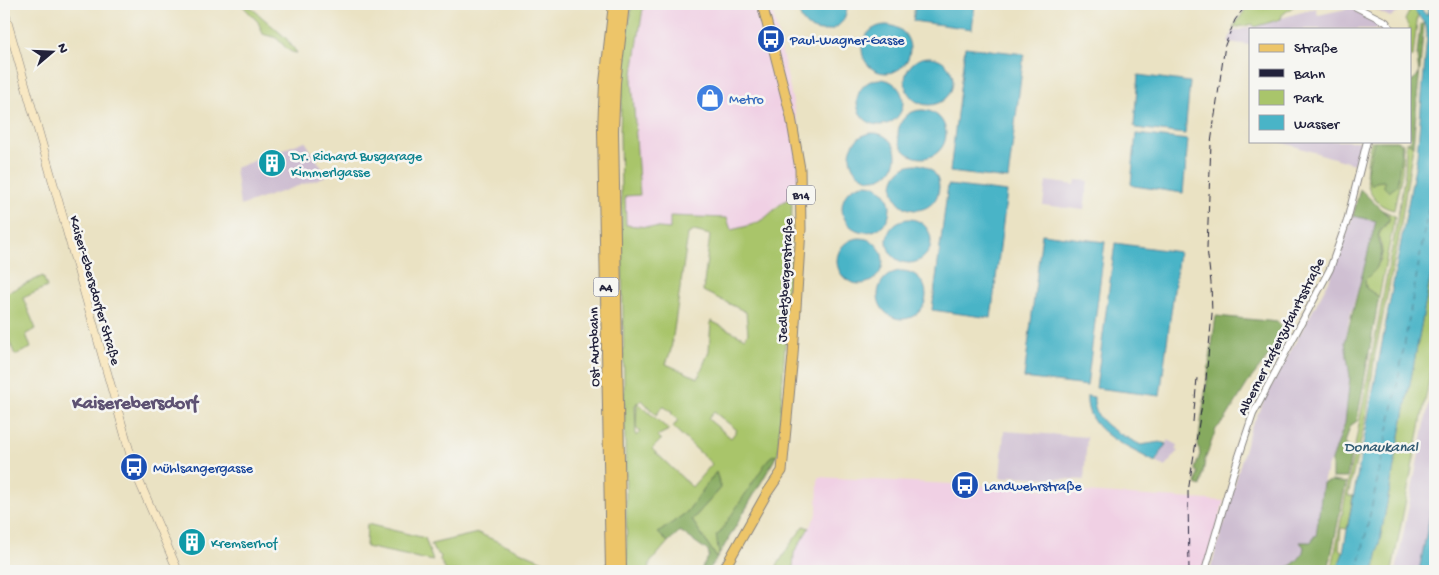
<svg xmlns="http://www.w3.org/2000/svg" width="1439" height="575" font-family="'Gochi Hand',sans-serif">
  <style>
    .built { fill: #f0d0e4 }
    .industrial { fill: #cebed1 }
    .green { fill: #a9c56b; stroke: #667453; fill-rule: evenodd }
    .forest { fill: #86aa5f; stroke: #54664d }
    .water { fill: #49b4c7; stroke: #366b81 }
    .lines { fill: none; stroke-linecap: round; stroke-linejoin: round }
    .ferry { stroke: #325c73; stroke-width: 1; stroke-dasharray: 6 5; stroke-linecap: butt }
    .tertiary-casing { stroke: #86827f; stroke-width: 8 }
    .secondary-casing { stroke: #86827f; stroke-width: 9 }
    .primary-casing { stroke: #86827f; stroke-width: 11 }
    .motorway-casing { stroke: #86827f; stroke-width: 12 }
    .tertiary { stroke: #fff; stroke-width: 6 }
    .secondary { stroke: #f8e8c3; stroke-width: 8 }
    .primary { stroke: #edc569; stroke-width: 9 }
    .motorway { stroke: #edc569; stroke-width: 10 }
    .rail { stroke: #22223b; stroke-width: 1; stroke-dasharray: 8 4; stroke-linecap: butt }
    .labels { text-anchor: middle; stroke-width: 5; stroke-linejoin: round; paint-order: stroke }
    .shield { fill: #f6f6f2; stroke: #626272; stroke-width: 1 }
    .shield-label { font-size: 12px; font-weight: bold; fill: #22223b }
    .transit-label { font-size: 14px; fill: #164399; stroke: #f6f6f2; text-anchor: start }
    .shop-label { font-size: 14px; fill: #366cbe; stroke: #f6f6f2; text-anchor: start }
    .culture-label { font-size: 14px; fill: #0d838f; stroke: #f6f6f2; text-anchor: start }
    .street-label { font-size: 14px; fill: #22223b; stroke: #f6f6f2 }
    .water-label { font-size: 15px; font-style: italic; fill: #325c73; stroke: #f6f6f2 }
    .district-label { font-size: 19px; font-weight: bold; fill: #5e5273; stroke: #f6f6f2 }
  </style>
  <rect width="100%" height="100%" fill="#f6f6f2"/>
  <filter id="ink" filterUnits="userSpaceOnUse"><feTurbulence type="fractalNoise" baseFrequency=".02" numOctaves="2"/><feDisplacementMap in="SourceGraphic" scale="10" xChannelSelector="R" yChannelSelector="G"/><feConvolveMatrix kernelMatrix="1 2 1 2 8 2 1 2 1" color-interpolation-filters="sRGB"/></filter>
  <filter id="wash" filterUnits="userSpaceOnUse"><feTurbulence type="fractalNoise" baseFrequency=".0096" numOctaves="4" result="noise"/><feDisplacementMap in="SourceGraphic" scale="20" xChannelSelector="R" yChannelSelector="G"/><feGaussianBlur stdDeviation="1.12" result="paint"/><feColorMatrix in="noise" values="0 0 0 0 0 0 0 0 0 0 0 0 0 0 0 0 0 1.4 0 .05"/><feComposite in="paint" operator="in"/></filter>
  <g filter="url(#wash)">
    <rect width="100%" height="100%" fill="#eae2c3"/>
    <path class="built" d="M660,4H771L797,121L809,192L778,205L765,218L747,226L731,230L671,216L670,230L626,225L625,196L640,195L632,80L643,8Z
      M818,477L1008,487L1224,501L1205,571H793L794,553L817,514Z"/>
    <path class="industrial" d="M1364,4H1404L1399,12L1390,17Z
      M1316,8L1318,15L1350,8L1379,23L1385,29H1250V45L1228,42L1232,32Z
      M305,141L327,176L240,206L235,168Z
      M1277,141H1361L1354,164Z
      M1076,180L1088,181L1084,210L1043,205L1046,181L1075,185Z
      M1353,216L1376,220L1375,231L1349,320L1345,342L1350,370L1345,423L1335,456L1328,465L1324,479L1316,536L1312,542L1301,543L1304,547L1303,553L1296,562L1281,571H1210L1250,430L1268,392L1329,281Z
      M1435,372V489L1419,571H1396Z
      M1004,431L1087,437L1084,480L1011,476L1008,478H1000Z
      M1168,440L1178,445L1175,449L1178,451L1165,467L1156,462Z"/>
    <path class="green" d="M241,4H247L286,38L297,53C287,53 283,43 276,38C272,36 267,36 263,34L258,22Z
      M632,4H660L643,8L632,80L640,195L625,196L626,225L670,229V216L727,218L731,230C743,227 757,225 766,217C776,209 781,202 792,197L791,254L778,453L717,558L692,520L721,488L716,472L687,512L658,533L668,542L650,563L649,571H627L620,132L623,63ZM694,231L710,235L703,291L746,312L748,333L745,338L711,321L709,351L698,378L666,364L671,350L688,234ZM642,400L656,415L663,406L672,412L671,413L678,420L673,427L712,464L692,487L652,449L661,440L657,436L669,430L637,402L636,428L640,432L636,436L635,405ZM714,412L737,430L731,438L708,419Z
      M1249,4H1295V5L1282,15L1281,19L1254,27L1253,24L1233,28Z
      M1413,4H1419L1413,57L1410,56V29L1405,20Z
      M1371,141L1403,143L1402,173L1394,210C1360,203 1365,166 1371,141Z
      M1406,141L1413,146L1398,242L1375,354L1366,418L1348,496H1353L1347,529L1341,528L1339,549L1343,552L1340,568L1338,566L1337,569L1332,568L1395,232L1405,173Z
      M1380,209L1395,216L1379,297L1366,288L1365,279C1370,272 1382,264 1382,253C1381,233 1372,241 1389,221L1388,214Z
      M1435,253V350L1392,571H1374Z
      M43,276L47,287L23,298L36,329L26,334L31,348L15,355L4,328V294Z
      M367,524L425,538L433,561L366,547Z
      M804,526L809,528L794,553L793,571H774L789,546Z
      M478,533L566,571H446L440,560L441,556L434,551L431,544Z"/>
    <path class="forest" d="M1424,23L1413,146L1408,141H1410V83L1419,74L1417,56L1420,25Z
      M1374,141H1399L1402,146L1397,186L1389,192L1384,187V181L1376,182L1371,185L1366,174Z
      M1360,189L1390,218L1379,233L1378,239L1382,253L1376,269L1365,280L1366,288L1379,297L1357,421L1350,426L1345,443L1351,454L1347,478H1332V460L1345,423L1350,377L1345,342L1376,221L1353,216Z
      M1216,316L1278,322L1284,330L1268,357L1249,381L1225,420L1216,429L1205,460L1201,486L1196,484L1198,473L1195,469L1200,454L1198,444Z
      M774,455L776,456L773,462L719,555L716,535L719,534L769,458Z
      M716,472L721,488L692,520L717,558L708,571H700L709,556L708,551L680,531L668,542L658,533L687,512Z
      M1332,481L1346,483L1328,571H1281C1291,566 1303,559 1304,547L1300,542H1312L1314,536H1316L1323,483Z"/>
    <path class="water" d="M799,4H847C848,42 795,38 799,4Z
      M915,4H975L972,29L913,21Z
      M1410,4H1417L1427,16L1429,4H1435V253L1374,571H1337L1343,552L1417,156L1427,35L1426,26Z
      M862 49a24 24 0 1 1 48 0a24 24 0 1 1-48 0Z
      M965,47L1024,54L1008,179L950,172Z
      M905 81a24 24 0 1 1 48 0a24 24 0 1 1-48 0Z
      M1138,75L1190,82L1185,134L1136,128L1134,126Z
      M857 102a23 23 0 1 1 46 0a23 23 0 1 1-46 0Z
      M898 134a24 24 0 1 1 48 0a24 24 0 1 1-48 0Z
      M850 156a23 23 0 1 1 46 0a23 23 0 1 1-46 0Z
      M1136,134L1188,140L1183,193L1134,186L1131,184Z
      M893 187a23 23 0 1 1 46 0a23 23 0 1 1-46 0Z
      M842 208a24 24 0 1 1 48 0a24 24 0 1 1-48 0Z
      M948,185L1007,192L991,318L932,310Z
      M887 241a22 22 0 1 1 44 0a22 22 0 1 1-44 0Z
      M1042,234L1105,242L1087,386L1024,378Z
      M837 261a23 23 0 1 1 46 0a23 23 0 1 1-46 0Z
      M1115,243L1179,252L1160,396L1096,388Z
      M878 295a24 24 0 1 1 48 0a24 24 0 1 1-48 0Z
      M1087,396L1094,397C1092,424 1121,434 1141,445L1160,442L1166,444L1155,462C1129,447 1084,432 1087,396Z
      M1435,489V571H1419Z"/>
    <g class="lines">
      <path class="ferry" d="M1358,571L1395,397L1433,183L1435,158"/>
    </g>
  </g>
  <g filter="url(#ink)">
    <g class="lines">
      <g class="tertiary-casing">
        <path id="tertiary" d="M1350,4L1386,22L1391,29
          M1205,571L1233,474L1253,414L1330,269L1347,221L1367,141"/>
      </g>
      <g class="secondary-casing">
        <path id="secondary" d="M4,10L136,474L178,571"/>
      </g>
      <g class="primary-casing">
        <path id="primary" d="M723,571L767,493L782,471L793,355L801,229L800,169L791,117L762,4"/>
      </g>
      <g class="motorway-casing">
        <path id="motorway" d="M611,571L603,130L605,83L614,4
          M621,571L613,130L615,83L624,4"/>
      </g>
      <use href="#tertiary" class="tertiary"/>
      <use href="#secondary" class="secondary"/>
      <use href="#primary" class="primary"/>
      <use href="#motorway" class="motorway"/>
      <path class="rail" d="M1193,422L1197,378
        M1189,571L1188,492L1206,379L1212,314L1211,283L1207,248L1211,143L1225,45L1235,20L1247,4"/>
    </g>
  </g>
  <defs>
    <g id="bus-disc" transform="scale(1.4375)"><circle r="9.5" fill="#1a4fb4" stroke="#f6f6f2"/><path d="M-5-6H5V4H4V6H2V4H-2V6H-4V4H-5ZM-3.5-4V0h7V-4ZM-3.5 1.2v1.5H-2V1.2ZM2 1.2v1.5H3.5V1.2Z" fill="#fff"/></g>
    <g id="shop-disc" transform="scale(1.4375)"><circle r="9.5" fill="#3f7fe0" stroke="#f6f6f2"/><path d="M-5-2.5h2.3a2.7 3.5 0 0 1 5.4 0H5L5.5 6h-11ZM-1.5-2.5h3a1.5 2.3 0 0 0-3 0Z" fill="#fff"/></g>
    <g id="building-disc" transform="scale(1.4375)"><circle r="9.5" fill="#0f9aa8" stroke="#f6f6f2"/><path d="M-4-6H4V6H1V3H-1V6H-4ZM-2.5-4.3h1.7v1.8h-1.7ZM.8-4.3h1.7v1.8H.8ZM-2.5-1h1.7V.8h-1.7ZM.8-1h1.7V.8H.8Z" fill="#fff"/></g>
  </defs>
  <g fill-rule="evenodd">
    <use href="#bus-disc" x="771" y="39"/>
    <use href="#shop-disc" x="710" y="98"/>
    <use href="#building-disc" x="272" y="163"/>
    <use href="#bus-disc" x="134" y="467"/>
    <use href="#bus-disc" x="965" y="485"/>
    <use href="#building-disc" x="192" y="542"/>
  </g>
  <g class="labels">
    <g class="shield">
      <rect x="787" y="185.5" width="28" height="19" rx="4"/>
      <rect x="593.5" y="277.5" width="25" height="19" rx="4"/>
    </g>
    <g class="shield-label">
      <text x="801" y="199">B14</text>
      <text x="606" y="291">A4</text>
    </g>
    <g class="transit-label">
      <text x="790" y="44">Paul-Wagner-Gasse</text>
      <text x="153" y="472">Mühlsangergasse</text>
      <text x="984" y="490">Landwehrstraße</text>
    </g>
    <g class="shop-label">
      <text x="729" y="103">Metro</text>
    </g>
    <g class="culture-label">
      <text x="291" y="160">Dr. Richard Busgarage<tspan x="291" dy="16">Kimmerlgasse</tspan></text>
      <text x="211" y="547">Kremserhof</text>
    </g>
    <g class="street-label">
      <text transform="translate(784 280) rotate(-87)" y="5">Jedletzbergerstraße</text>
      <text transform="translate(96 290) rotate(74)" y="5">Kaiser-Ebersdorfer Straße</text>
      <text transform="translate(1280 336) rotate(-63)" y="5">Alberner Hafenzufahrtsstraße</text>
      <text transform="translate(593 347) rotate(-91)" y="5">Ost Autobahn</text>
    </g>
    <g class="water-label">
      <text x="1381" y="451">Donaukanal</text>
    </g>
    <g class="district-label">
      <text x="135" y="408">Kaiserebersdorf</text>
    </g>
  </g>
  <rect width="1439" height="575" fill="none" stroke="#f6f6f2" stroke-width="20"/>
  <rect x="1249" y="28" width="162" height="115" fill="#f6f6f2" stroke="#a1a1a9"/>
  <rect x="1259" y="44" width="25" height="8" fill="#edc569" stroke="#a1a1a9"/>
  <text x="1294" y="52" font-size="15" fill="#22223b">Straße</text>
  <rect x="1259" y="69" width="25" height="8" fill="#22223b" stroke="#a1a1a9"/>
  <text x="1294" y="78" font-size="15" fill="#22223b">Bahn</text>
  <rect x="1259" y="90" width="25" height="15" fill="#a9c56b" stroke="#a1a1a9"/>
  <text x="1294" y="102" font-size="15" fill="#22223b">Park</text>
  <rect x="1259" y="115" width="25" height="15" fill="#49b4c7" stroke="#a1a1a9"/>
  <text x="1294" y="128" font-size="15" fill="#22223b">Wasser</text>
  <g transform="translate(52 52) rotate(71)" stroke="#f6f6f2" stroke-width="4" paint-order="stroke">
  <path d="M0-4L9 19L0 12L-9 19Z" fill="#22223b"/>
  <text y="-8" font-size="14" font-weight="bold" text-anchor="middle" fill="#22223b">N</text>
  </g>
</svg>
